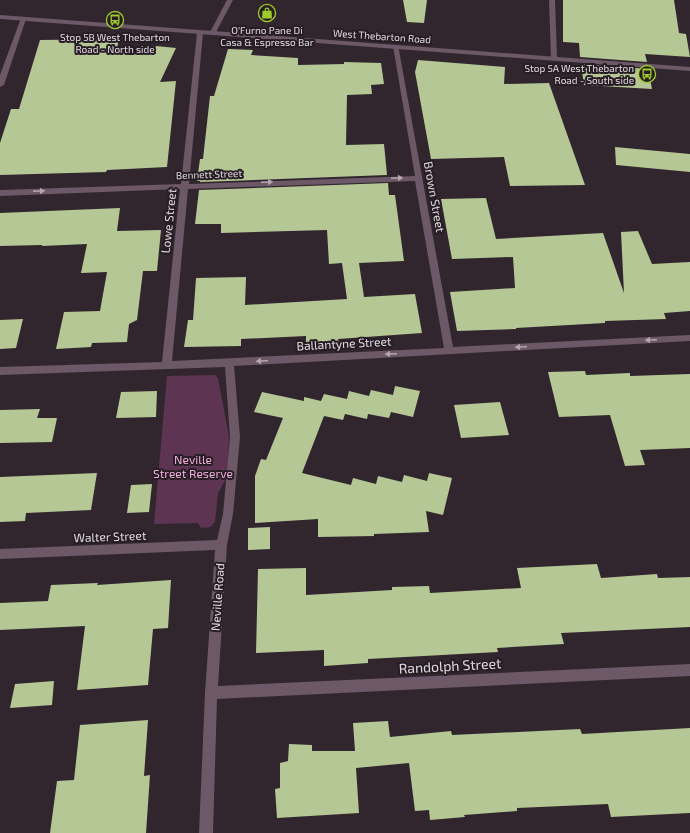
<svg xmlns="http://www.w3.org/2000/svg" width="690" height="833" font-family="'Exo 2',sans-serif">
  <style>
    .green { fill: #5d3552 }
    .building { fill: #b5c795 }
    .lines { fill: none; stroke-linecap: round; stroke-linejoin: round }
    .minor { fill: #6c5866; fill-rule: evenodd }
    .tertiary { fill: #6c5866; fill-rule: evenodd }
    .oneway { fill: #b3a6af }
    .labels { text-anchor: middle; stroke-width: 4; stroke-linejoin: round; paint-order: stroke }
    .far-poi-label { font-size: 10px; fill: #e2dadf; stroke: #271d24 }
    .far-street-label { font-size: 10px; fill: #e2dadf; stroke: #271d24 }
    .street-label { font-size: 12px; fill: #e2dadf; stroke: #271d24 }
    .park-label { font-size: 12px; fill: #f3aedf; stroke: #271d24 }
    .near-street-label { font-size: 14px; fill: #e2dadf; stroke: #271d24 }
  </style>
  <rect width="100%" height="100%" fill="#31262e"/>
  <path class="green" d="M215,375L218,378L229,437L227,477L218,493L215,522L210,527L201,528L198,523L154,524L167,376Z"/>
  <path class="building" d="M403,0H427L424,23L407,22Z
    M563,0H674L679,33L686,34L690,57L645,54L647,62L580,57L579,43L563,42Z
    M119,39L117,48L154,51L156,46L176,48L160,82L176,81L167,167L107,170L106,172L0,175V143L11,109H19L40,40Z
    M228,49L253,50L251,55L298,58V65L344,64V62L381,63L384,84L371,85L372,94L347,95L346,145L384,144L387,175L200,182V181H197L200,159H203L210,96H214Z
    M418,60L505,67L504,84L549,83L585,185L510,186L504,157L431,159L415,72Z
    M581,64L648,69L652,89L584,85Z
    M615,147L690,154V172L616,165Z
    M388,183L389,195H395L404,261L359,263L364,297L415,294L422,333L338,339L339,343L306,344V336L241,339V346L184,347L188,320H193L196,278L246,277L245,305L347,299L342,263L329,264L327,230L221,233V224H195L199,190Z
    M486,198L496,239L603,233L624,293L621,232L638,231L652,264L690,262V311L664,313L666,319L605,321V323L516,328V329L457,331L450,292L515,288L513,257L452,259L441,199Z
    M120,208L117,231L161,230L157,271H143L137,320L129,324L127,342L92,343L91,347L56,349L64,312L100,311L107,272L81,273L87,244L42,246V245L0,246V213Z
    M23,319L16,348L0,349V320Z
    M585,371L586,375L630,373V376L690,374V448L640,450L645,465L625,466L610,415L559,417L548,372Z
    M395,386L420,391L413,417L391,412L389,418L368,414L367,419L345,414L343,420L324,416L302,473L351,485L353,478L376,484L378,476L402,482L404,475L427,481L429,473L452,478L443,515L426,511L429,532L374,534V536L318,537V519L255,523V476L261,459L266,460L283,418L254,412L262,392L304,401V397L321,401L324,394L347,399L349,391L369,396L371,390L393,395Z
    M157,391L156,417L116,418L121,392Z
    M500,402L509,435L461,438L454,405Z
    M40,409L37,418H57L52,442L0,443V410Z
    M97,473L91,510L26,513L25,521L0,522V477Z
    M152,484L149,512L127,513L131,485Z
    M270,527V549L248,550V528Z
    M597,564L601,578L657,574L658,578L690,577V627L561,633L564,644L497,648L498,652L368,659V663L324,666V650L256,653L258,569L306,568V595L392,590V587L429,586L430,593L521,588L517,568Z
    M171,580L168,628L153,629L148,685L77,690L85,626L0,630V603L48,601L51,585L98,583L97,585Z
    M54,681L52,705L10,708L15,684Z
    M148,720L144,776L150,775L146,833H50L57,781L74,780L80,725Z
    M388,721L390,737L451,731L452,735L580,729L582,734L690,728V813L611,817L608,804L517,808V811L464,815L465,817L430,820L429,810L415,811L409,763L356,768L359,813L277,818L275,789L280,788V763L288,761L289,744L312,745V751H355L353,723Z"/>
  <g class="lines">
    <path class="minor" d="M227,0H233L215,34L210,35L209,34Z
      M549,0H555L557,58L554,60L551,58Z
      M21,18L26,19L4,85L0,87V75Z
      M200,31L203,33L189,184L415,176L393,46L398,45L453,347L690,335V341L234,366L240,437L233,514L227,545L218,686L690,664V676L217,699L213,833H199L205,693L215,550L0,559V549L217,540L223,514L230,437L225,367L0,375V367L162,362L180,189L0,196V190L181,184L197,33ZM415,181L444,348L172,361L188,189Z"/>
    <path class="tertiary" d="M0,15L690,67V71L0,19Z"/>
  </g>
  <defs><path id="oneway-solid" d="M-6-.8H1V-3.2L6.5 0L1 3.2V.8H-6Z"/></defs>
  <g class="oneway">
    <use href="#oneway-solid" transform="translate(397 178) rotate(-2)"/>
    <use href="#oneway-solid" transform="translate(267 182) rotate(-2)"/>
    <use href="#oneway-solid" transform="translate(39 191) rotate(-2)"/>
    <use href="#oneway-solid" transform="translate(651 340) rotate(177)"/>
    <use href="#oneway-solid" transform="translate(521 347) rotate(177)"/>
    <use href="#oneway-solid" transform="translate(391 354) rotate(177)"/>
    <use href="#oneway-solid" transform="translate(262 361) rotate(177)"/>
  </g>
  <defs>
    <g id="shop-ring" transform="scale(0.9)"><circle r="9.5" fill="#271d24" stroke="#9fca2d" stroke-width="1.5"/><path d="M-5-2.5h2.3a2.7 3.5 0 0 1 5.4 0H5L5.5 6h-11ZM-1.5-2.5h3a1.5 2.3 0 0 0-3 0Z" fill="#9fca2d"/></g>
    <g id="bus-ring" transform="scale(0.9)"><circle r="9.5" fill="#271d24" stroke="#9fca2d" stroke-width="1.5"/><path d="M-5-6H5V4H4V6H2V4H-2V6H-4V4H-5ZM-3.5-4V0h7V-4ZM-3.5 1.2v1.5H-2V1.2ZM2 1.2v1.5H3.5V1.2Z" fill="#9fca2d"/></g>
  </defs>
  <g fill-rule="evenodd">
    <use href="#shop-ring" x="267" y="13"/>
    <use href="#bus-ring" x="115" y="20"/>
    <use href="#bus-ring" x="647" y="74"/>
  </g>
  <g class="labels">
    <g class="far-poi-label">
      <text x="267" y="34">O'Furno Pane Di<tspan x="267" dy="12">Casa &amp; Espresso Bar</tspan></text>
      <text x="115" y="41">Stop 5B West Thebarton<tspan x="115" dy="12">Road - North side</tspan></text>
      <text x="634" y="72" text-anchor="end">Stop 5A West Thebarton<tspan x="634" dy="12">Road - South side</tspan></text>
    </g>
    <g class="far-street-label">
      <text transform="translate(382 36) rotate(4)" y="4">West Thebarton Road</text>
      <text transform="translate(209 174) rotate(-2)" y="4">Bennett Street</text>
    </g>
    <g class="street-label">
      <text transform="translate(434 197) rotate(80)" y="4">Brown Street</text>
      <text transform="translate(169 221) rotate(-84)" y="4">Lowe Street</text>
      <text transform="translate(344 344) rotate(-3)" y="4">Ballantyne Street</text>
      <text transform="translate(110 537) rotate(-2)" y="4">Walter Street</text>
      <text transform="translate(218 597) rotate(-86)" y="4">Neville Road</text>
    </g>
    <g class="park-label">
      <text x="193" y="464">Neville<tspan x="193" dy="14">Street Reserve</tspan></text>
    </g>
    <g class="near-street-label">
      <text transform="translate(450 666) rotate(-3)" y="5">Randolph Street</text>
    </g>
  </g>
</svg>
